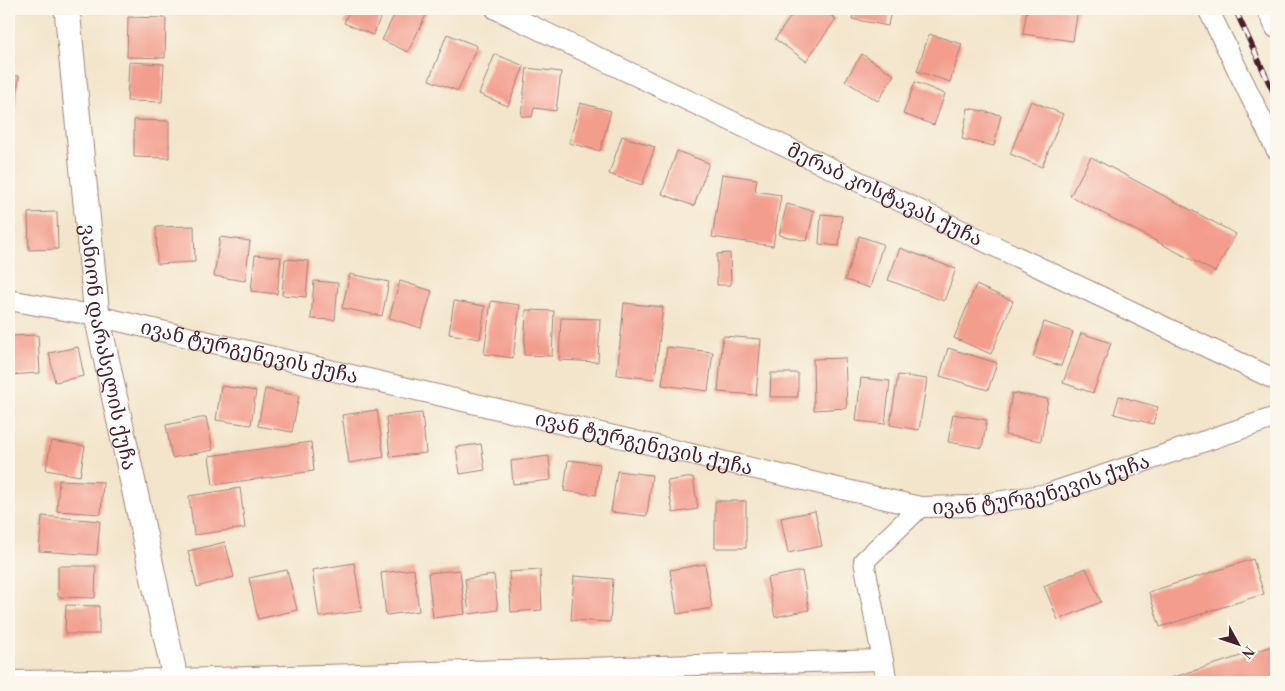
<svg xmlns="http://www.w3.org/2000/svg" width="1285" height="691" font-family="'Libre Bodoni','Noto Serif Georgian',serif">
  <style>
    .building { fill: #f39d8d }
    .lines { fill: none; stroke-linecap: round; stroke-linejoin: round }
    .minor-casing { stroke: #9e827b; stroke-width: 22 }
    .tertiary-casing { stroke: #9e827b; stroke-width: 27 }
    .minor { stroke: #fff; stroke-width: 20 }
    .tertiary { stroke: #fff; stroke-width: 25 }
    .rail-casing { stroke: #4a1f2b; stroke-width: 5.5 }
    .rail { stroke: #fbf7ec; stroke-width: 4; stroke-dasharray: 11; stroke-linecap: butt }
    .labels { text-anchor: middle; stroke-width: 5; stroke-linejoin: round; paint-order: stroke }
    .street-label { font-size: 20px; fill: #4a1f2b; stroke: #fbf7ec }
  </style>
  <rect width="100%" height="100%" fill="#fbf7ec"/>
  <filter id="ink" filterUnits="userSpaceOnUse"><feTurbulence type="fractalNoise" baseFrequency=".02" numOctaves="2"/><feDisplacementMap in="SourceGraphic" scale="10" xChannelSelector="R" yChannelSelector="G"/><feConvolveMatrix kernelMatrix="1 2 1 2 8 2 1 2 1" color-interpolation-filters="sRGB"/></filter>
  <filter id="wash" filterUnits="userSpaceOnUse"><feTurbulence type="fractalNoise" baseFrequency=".0096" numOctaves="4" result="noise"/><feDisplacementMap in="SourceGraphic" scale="20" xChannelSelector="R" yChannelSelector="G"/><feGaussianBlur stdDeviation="1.12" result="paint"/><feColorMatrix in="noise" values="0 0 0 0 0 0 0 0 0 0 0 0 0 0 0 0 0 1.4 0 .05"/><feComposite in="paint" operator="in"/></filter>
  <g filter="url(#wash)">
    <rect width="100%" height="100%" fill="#f3e5cb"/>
    <g id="blocks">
      <path class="building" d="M350,9H384L373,35L344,23Z
        M397,9H418L427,13L408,52L382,40Z
        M796,9H822L836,19L806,61L775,39Z
        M854,9H891L888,26L852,19Z
        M1027,9H1078L1073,41L1023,34Z
        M128,17L166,18L165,58L127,57Z
        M447,34L477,46L458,91L429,80Z
        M929,34L962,44L950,82L917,71Z
        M495,54L524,66L508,106L479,94Z
        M862,54L894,75L878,101L845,81Z
        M129,62L164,64L162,102L127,101Z
        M527,68L561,72L556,111L534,108L532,117L521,116Z
        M9,75L19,76L15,113H9Z
        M915,82L945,94L934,125L903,114Z
        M1031,101L1063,114L1042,167L1010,154Z
        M580,103L611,111L600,151L569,143Z
        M968,108L1001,115L994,146L962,139Z
        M9,120L14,121L10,143H9Z
        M134,120L169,121V158L134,157Z
        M622,136L655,147L642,185L609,174Z
        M677,151L709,163L694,206L662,194Z
        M1091,157L1236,234L1215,272L1070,196Z
        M722,174L757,179L755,191L781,195L773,246L712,237Z
        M787,204L814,211L807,241L779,235Z
        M57,212L58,249L29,250L28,213Z
        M821,214L842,216L839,246L819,244Z
        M194,226L195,262L157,264L156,227Z
        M859,236L883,244L870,288L845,280Z
        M220,237L250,241L245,281L214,276Z
        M900,248L956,269L944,301L888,280Z
        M730,253L731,285H717V254Z
        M255,255L281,257L277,294L251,291Z
        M285,259L309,261L306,297L282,295Z
        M350,274L389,282L382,316L342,308Z
        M314,281L338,283L335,320L311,319Z
        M400,281L432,291L421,328L389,318Z
        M976,285L1013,301L991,354L954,338Z
        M454,301L485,306L480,339L449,334Z
        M491,301L520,305L513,358L484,354Z
        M624,303L663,307L655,379L617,375Z
        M526,310L554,311L552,356L524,355Z
        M561,318L600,319L598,362L559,360Z
        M1044,322L1073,332L1061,366L1033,357Z
        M1081,333L1111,343L1093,393L1063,383Z
        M38,335L40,373L9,375V336Z
        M723,336L761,339L756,395L718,392Z
        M78,347L84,376L55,382L49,353Z
        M667,347L713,352L708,391L662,385Z
        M948,348L997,363L988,390L940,376Z
        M845,358L847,408L814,410L813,359Z
        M771,373H798V397H770Z
        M898,375L927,379L919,430L890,425Z
        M861,378L890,381L885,424L856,421Z
        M221,386L256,391L251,425L216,420Z
        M265,389L299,396L292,432L258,426Z
        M1012,393L1048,399L1041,441L1005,435Z
        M1119,396L1158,407L1153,424L1114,414Z
        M377,410L384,457L349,463L342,415Z
        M422,413L426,453L390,457L386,417Z
        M953,414L987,420L982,448L948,442Z
        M206,417L213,450L172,458L166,425Z
        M51,441L85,446L80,476L46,470Z
        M311,442L314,471L213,485L209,456Z
        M481,444L485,470L460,474L456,447Z
        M549,456L551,480L513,484L511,461Z
        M568,460L600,464L596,495L564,491Z
        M617,471L652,475L647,516L611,512Z
        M693,477L698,509L673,513L667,481Z
        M59,480L103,482L101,514L57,511Z
        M240,488L245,528L194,535L189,496Z
        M715,501H746V548H715Z
        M815,511L822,546L788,553L781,518Z
        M42,516L100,521L97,555L39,551Z
        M225,542L234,577L197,587L188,551Z
        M1253,559L1264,594L1160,627L1149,592Z
        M354,563L362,611L319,617L312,570Z
        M705,564L712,608L677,614L670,570Z
        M58,566H96L95,598L58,597Z
        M1086,568L1101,602L1058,620L1044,586Z
        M414,569L419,611L386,615L381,573Z
        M287,570L297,610L258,619L249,578Z
        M460,570L465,614L433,618L428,573Z
        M540,570L542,610L511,612L509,572Z
        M802,571L809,610L775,617L767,578Z
        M494,575L498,610L469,614L465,579Z
        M574,576L613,579L610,622L571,620Z
        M66,605L99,606V634H65Z
        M1276,645V682H1158Z"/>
    </g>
  </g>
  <g filter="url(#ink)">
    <use href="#blocks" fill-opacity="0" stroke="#9e827b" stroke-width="1"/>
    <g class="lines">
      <g class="minor-casing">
        <g id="minor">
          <path id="s1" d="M496,9L1276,380"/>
          <path d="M1208,9L1276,149"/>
          <path d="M1267,9L1276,28"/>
          <path id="s2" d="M9,300L97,316L920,507L970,506L1048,494L1276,417"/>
          <path d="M9,681L175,679L882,660"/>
          <path d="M887,682L864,561L920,507"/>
        </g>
      </g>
      <g class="tertiary-casing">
        <g id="tertiary">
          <path id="s3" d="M67,9L97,316L176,682"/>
        </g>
      </g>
      <use href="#minor" class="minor"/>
      <use href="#tertiary" class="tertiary"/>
      <g class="rail-casing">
        <path id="rail" d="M1235,9L1276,98"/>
      </g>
      <use href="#rail" class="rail"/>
    </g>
  </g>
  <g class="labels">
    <g class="street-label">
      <text dy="7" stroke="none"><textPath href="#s1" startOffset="431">მერაბ კოსტავას ქუჩა</textPath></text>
      <text dy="7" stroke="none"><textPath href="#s3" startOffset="341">ვანიონ დარასელის ქუჩა</textPath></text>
      <text dy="7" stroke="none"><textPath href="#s2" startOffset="246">ივან ტურგენევის ქუჩა</textPath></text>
      <text dy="7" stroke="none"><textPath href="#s2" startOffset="651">ივან ტურგენევის ქუჩა</textPath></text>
      <text dy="7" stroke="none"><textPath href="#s2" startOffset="1058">ივან ტურგენევის ქუჩა</textPath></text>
    </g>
  </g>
  <rect width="1285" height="691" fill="none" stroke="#fbf7ec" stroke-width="30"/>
  <g transform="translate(1238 644) rotate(130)" stroke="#fbf7ec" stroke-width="4" paint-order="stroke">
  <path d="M0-4L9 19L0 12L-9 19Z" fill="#4a1f2b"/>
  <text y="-8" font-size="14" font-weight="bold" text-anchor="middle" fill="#4a1f2b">N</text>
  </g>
</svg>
